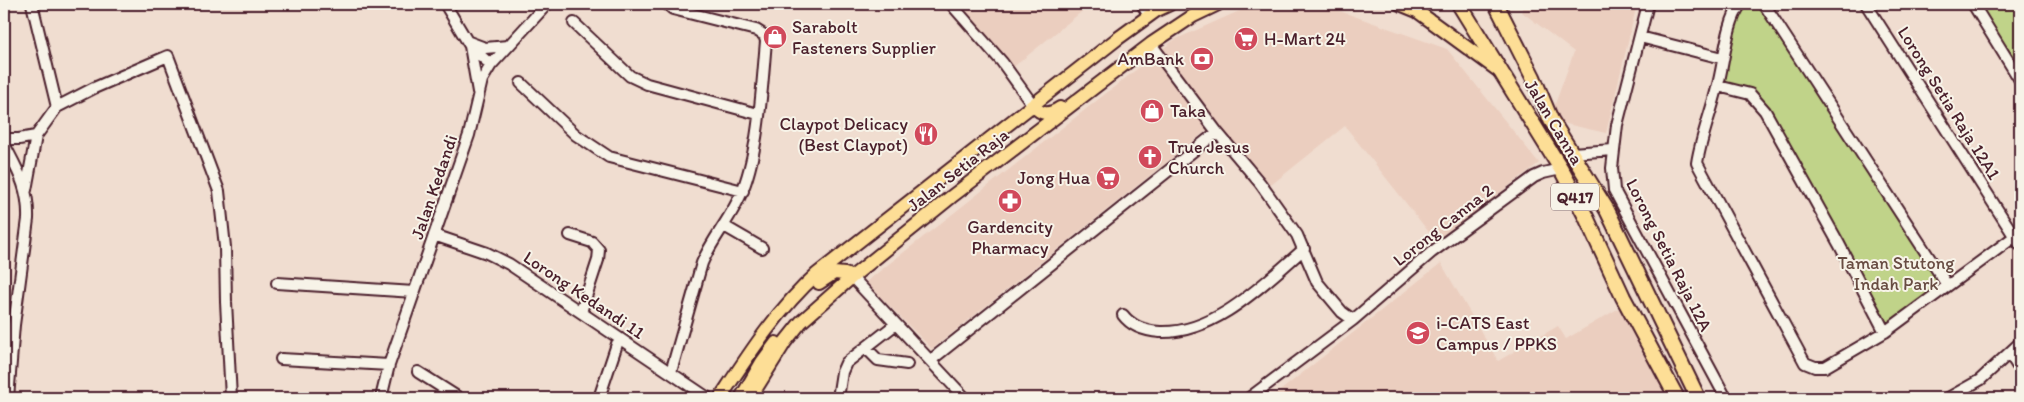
<svg xmlns="http://www.w3.org/2000/svg" width="2024" height="402" font-family="Itim,sans-serif">
  <style>
    .built { fill: #ebcebf }
    .green { fill: #c0d389; stroke: #85795a }
    .lines { fill: none; stroke-linecap: round; stroke-linejoin: round }
    .minor-casing { stroke: #4a1f2b; stroke-width: 14 }
    .major-casing { stroke: #4a1f2b; stroke-width: 16 }
    .highway-casing { stroke: #4a1f2b; stroke-width: 18 }
    .minor { stroke: #f7f3e8; stroke-width: 10 }
    .major { stroke: #fdde96; stroke-width: 12 }
    .highway { stroke: #fdde96; stroke-width: 14 }
    .labels { text-anchor: middle; stroke-width: 4; stroke-linejoin: round; paint-order: stroke }
    .shield { fill: #f7f3e8; stroke: #7e5f64; stroke-width: 1 }
    .shield-label { font-size: 16px; font-weight: bold; fill: #4a1f2b }
    .poi-label { font-size: 18px; fill: #4a1f2b; stroke: #f7f3e8; text-anchor: start }
    .street-label { font-size: 18px; fill: #4a1f2b; stroke: #f7f3e8 }
    .park-label { font-size: 18px; fill: #684c42; stroke: #f7f3e8 }
  </style>
  <rect width="100%" height="100%" fill="#f0ddd0"/>
  <filter id="ink" filterUnits="userSpaceOnUse"><feTurbulence type="fractalNoise" baseFrequency=".02" numOctaves="2"/><feDisplacementMap in="SourceGraphic" scale="10" xChannelSelector="R" yChannelSelector="G"/><feConvolveMatrix kernelMatrix="1 2 1 2 8 2 1 2 1" color-interpolation-filters="sRGB"/></filter>
  <g filter="url(#ink)">
    <path class="built" d="M955,4H1091L1011,69Z
      M1255,4H1320L1447,49L1539,163L1436,241L1345,126L1271,185L1217,122L932,349L866,282L1174,40Z
      M1522,4H1637L1606,133L1562,123L1554,107L1574,52L1522,12Z
      M1441,263L1498,361L1558,326L1566,339L1621,307L1673,398H1271Z"/>
    <path class="green" d="M1753,4L1761,6L1941,285L1888,326L1766,110L1724,83C1728,57 1730,27 1745,5Z
      M1978,4H2020V64L1975,6Z"/>
    <g class="lines">
      <g class="minor-casing">
        <path id="minor" d="M32,4L57,107
          M445,4L470,46L491,65
          M667,4L673,9L756,30L764,35L766,41C762,86 759,148 743,189C733,216 713,237 702,263L671,372
          M951,4L1002,62L1033,105
          M1142,4L1149,16
          M1648,4L1617,125L1612,168L1614,190L1726,398
          M1741,4C1726,22 1724,66 1717,88C1711,113 1701,137 1697,163L1805,363L1815,367H1825L1885,332L2014,237
          M1764,4L1947,285
          M1866,4L2020,245
          M1973,4L2020,80
          M574,23L630,76L647,84L758,114
          M1640,37L1722,58
          M469,42L485,48L508,46
          M1151,44L1217,132L1260,183L1297,235L1317,282L1342,312L1353,320
          M470,46L478,92
          M521,83L576,135L609,157L743,191
          M1718,86L1750,94L1765,111L1839,244L1885,332
          M4,139H19L36,136
          M4,144C18,171 29,188 28,219L14,325L8,398
          M1572,153L1613,150
          M26,190L36,136L57,107L94,88L168,56L219,191L225,247L226,302L231,398
          M724,226L762,248
          M434,235L487,253L509,264L708,398
          M570,235L592,242L599,250L598,260L581,312
          M852,277L965,398
          M277,283L414,292
          M1123,315C1132,327 1145,331 1160,332C1216,334 1264,283 1304,249
          M866,348L878,360L907,364
          M2010,354L2020,370
          M281,359L389,365
          M931,360L1217,132
          M418,372L459,398
          M381,398L389,365L469,135L482,80L491,65L547,4
          M599,398L619,338
          M838,398L842,372L846,363L896,324
          M1249,398L1353,320L1432,252L1534,177L1543,173L1561,169
          M1948,398L1980,380L2020,343"/>
      </g>
      <g class="major-casing">
        <path id="major" d="M1400,4L1417,11L1499,71
          M1033,105C1042,116 1049,115 1060,108
          M819,283L834,273L845,274L852,277
          M720,398C749,354 778,309 817,274L1117,39L1157,10L1170,4
          M741,398L762,362L776,343
          M750,398L785,342L801,322L852,277L951,197L1151,44L1193,16L1218,4"/>
      </g>
      <g class="highway-casing">
        <path id="highway" d="M1459,4L1561,169L1586,217L1623,297L1677,398
          M1496,4L1533,77L1551,120L1607,210L1698,398"/>
      </g>
      <use href="#minor" class="minor"/>
      <use href="#major" class="major"/>
      <use href="#highway" class="highway"/>
    </g>
  </g>
  <defs>
    <g id="shop-disc" transform="scale(1.25)"><circle r="9.5" fill="#d1495b" stroke="#f7f3e8"/><path d="M-5-2.5h2.3a2.7 3.5 0 0 1 5.4 0H5L5.5 6h-11ZM-1.5-2.5h3a1.5 2.3 0 0 0-3 0Z" fill="#fff"/></g>
    <g id="supermarket-disc" transform="scale(1.25)"><circle r="9.5" fill="#d1495b" stroke="#f7f3e8"/><path d="M-6-5.5h2.5l.6 2H6L4.5 2H-2.5L-4.4-4H-6ZM-1.5 3.2a1.3 1.3 0 1 0 .1 0ZM3 3.2a1.3 1.3 0 1 0 .1 0Z" fill="#fff"/></g>
    <g id="bank-disc" transform="scale(1.25)"><circle r="9.5" fill="#d1495b" stroke="#f7f3e8"/><path d="M-6-4H6V4H-6ZM0-2.3a2.3 2.3 0 1 0 0 4.6a2.3 2.3 0 1 0 0-4.6Z" fill="#fff"/></g>
    <g id="restaurant-disc" transform="scale(1.25)"><circle r="9.5" fill="#d1495b" stroke="#f7f3e8"/><path d="M-5-6h1v4h1v-4h1v4h1v-4h1v5L-1.5 .5V6h-2V.5L-5-1ZM5-6V6H3V1.5H1.5Q1.5-4 5-6Z" fill="#fff"/></g>
    <g id="church-disc" transform="scale(1.25)"><circle r="9.5" fill="#d1495b" stroke="#f7f3e8"/><path d="M-1.2-6h2.4v3.5h3.3v2.4h-3.3V6h-2.4V-.1h-3.3v-2.4h3.3Z" fill="#fff"/></g>
    <g id="pharmacy-disc" transform="scale(1.25)"><circle r="9.5" fill="#d1495b" stroke="#f7f3e8"/><path d="M-2-6h4v4h4v4h-4v4h-4v-4h-4v-4h4Z" fill="#fff"/></g>
    <g id="university-disc" transform="scale(1.25)"><circle r="9.5" fill="#d1495b" stroke="#f7f3e8"/><path d="M0-5L7-2L0 1L-7-2ZM-4 1L0 2.5L4 1V4Q0 6-4 4Z" fill="#fff"/></g>
  </defs>
  <g fill-rule="evenodd">
    <use href="#shop-disc" x="775" y="37"/>
    <use href="#supermarket-disc" x="1246" y="39"/>
    <use href="#bank-disc" x="1202" y="59"/>
    <use href="#shop-disc" x="1152" y="111"/>
    <use href="#restaurant-disc" x="926" y="134"/>
    <use href="#church-disc" x="1150" y="157"/>
    <use href="#supermarket-disc" x="1108" y="178"/>
    <use href="#pharmacy-disc" x="1010" y="201"/>
    <use href="#university-disc" x="1418" y="333"/>
  </g>
  <g class="labels">
    <rect class="shield" x="1551" y="183.5" width="48" height="27" rx="4"/>
    <g class="shield-label">
      <text x="1575" y="203">Q417</text>
    </g>
    <g class="poi-label">
      <text x="792" y="33">Sarabolt<tspan x="792" dy="21">Fasteners Supplier</tspan></text>
      <text x="1264" y="45">H-Mart 24</text>
      <text x="1184" y="65" text-anchor="end">AmBank</text>
      <text x="1170" y="117">Taka</text>
      <text x="908" y="130" text-anchor="end">Claypot Delicacy<tspan x="908" dy="21">(Best Claypot)</tspan></text>
      <text x="1168" y="153">True Jesus<tspan x="1168" dy="21">Church</tspan></text>
      <text x="1090" y="184" text-anchor="end">Jong Hua</text>
      <text x="1010" y="233" text-anchor="middle">Gardencity<tspan x="1010" dy="21">Pharmacy</tspan></text>
      <text x="1436" y="329">i-CATS East<tspan x="1436" dy="21">Campus / PPKS</tspan></text>
    </g>
    <g class="street-label">
      <text transform="translate(1949 103) rotate(58)" y="6">Lorong Setia Raja 12A1</text>
      <text transform="translate(1554 122) rotate(59)" y="6">Jalan Canna</text>
      <text transform="translate(958 170) rotate(-38)" y="6">Jalan Setia Raja</text>
      <text transform="translate(434 187) rotate(-71)" y="6">Jalan Kedandi</text>
      <text transform="translate(1443 225) rotate(-38)" y="6">Lorong Canna 2</text>
      <text transform="translate(1669 255) rotate(63)" y="6">Lorong Setia Raja 12A</text>
      <text transform="translate(584 295) rotate(34)" y="6">Lorong Kedandi 11</text>
    </g>
    <g class="park-label">
      <text x="1896" y="269">Taman Stutong<tspan x="1896" dy="21">Indah Park</tspan></text>
    </g>
  </g>
  <rect width="2024" height="402" fill="none" stroke="#f7f3e8" stroke-width="20"/>
  <rect x="10" y="10" width="2004" height="382" fill="none" stroke="#4a1f2b" stroke-width="2" filter="url(#ink)"/>
</svg>
